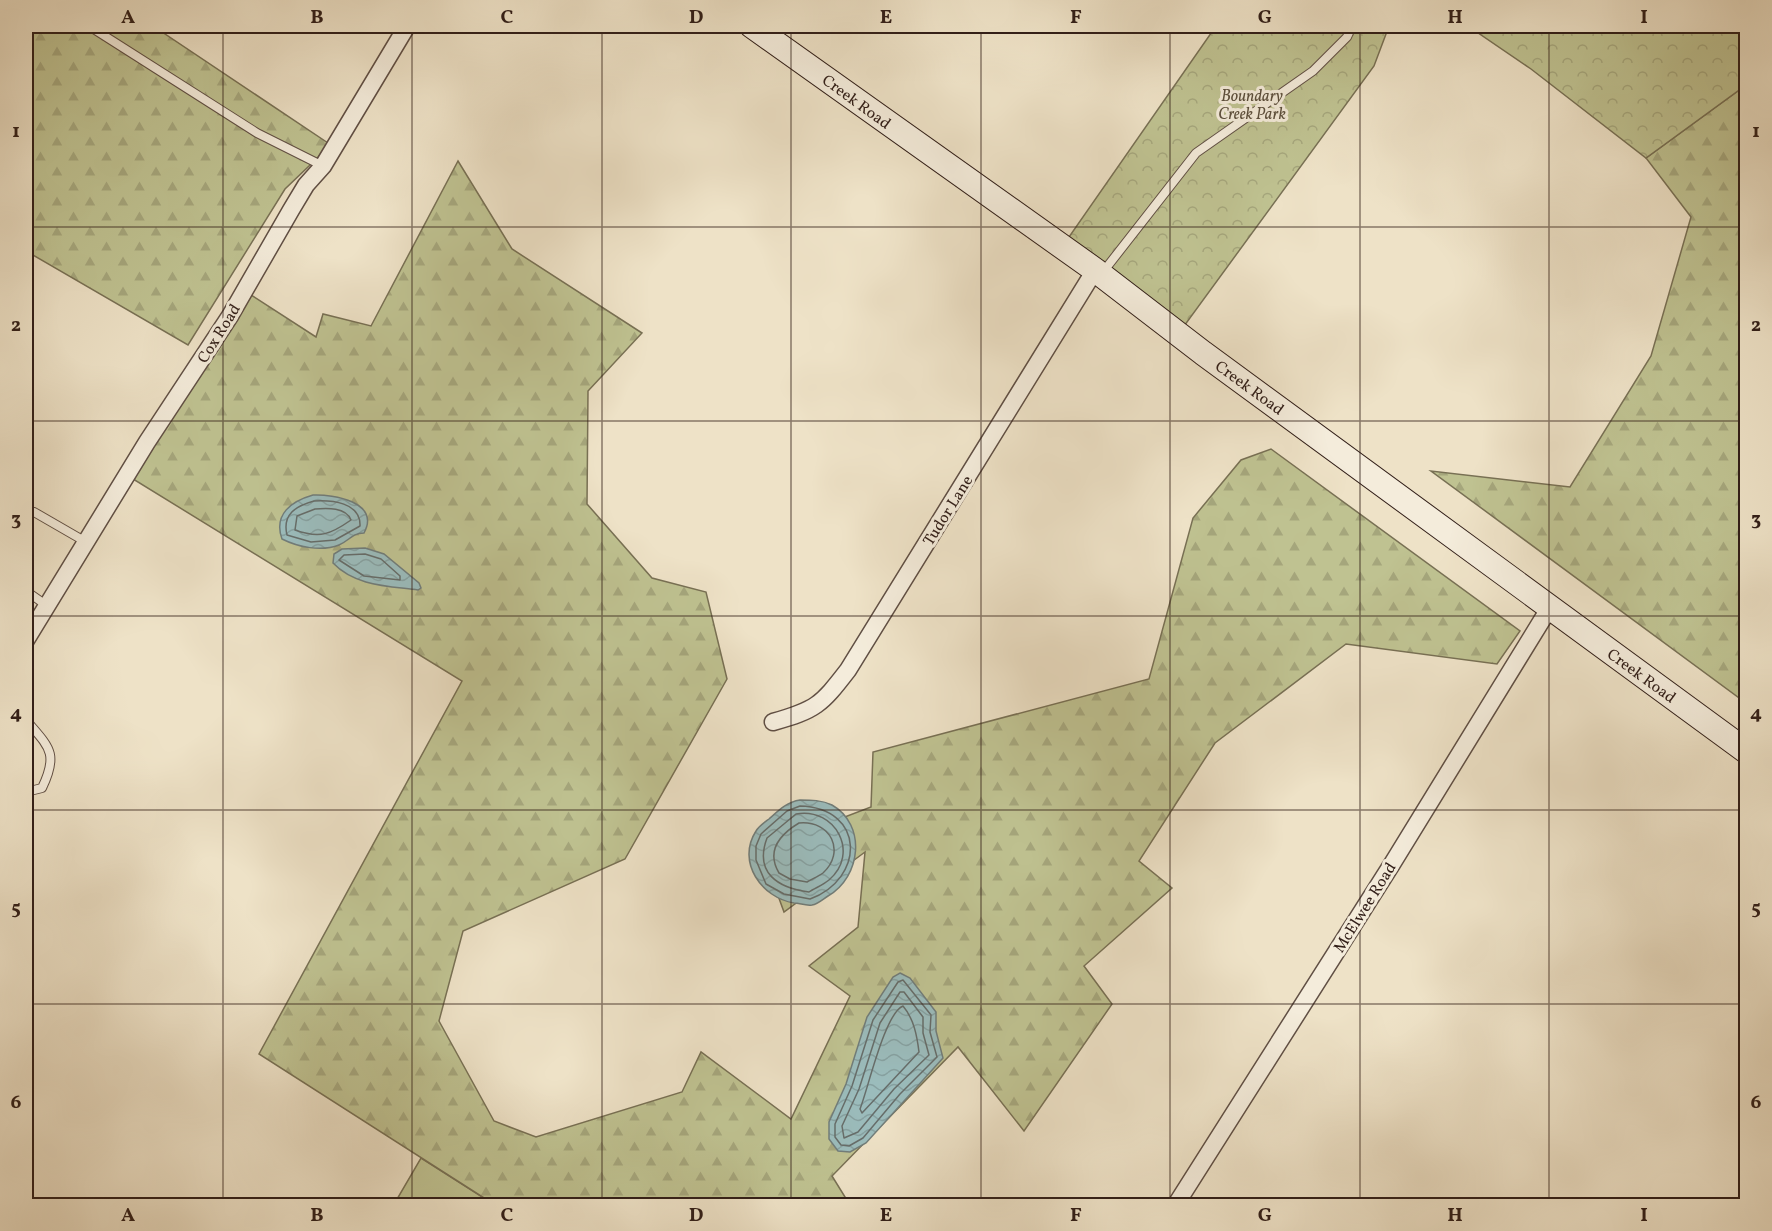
<svg xmlns="http://www.w3.org/2000/svg" width="1772" height="1231" font-family="Vollkorn,serif">
  <style>
    .green { fill: #bfc291; stroke: #787054; stroke-width: 1.5 }
    .forest { fill: url(#forest-firs); stroke: #787054; stroke-width: 1.5 }
    .park { fill: url(#park-crowns); stroke: #787054; stroke-width: 1.5 }
    .water { fill: url(#water-waves); stroke: #717d7a; stroke-width: 1.5 }
    .lines { fill: none; stroke-linecap: round; stroke-linejoin: round }
    .shore { stroke: #666d6a; stroke-width: 1.5 }
    .lane-casing { stroke: #604f44; stroke-width: 10 }
    .street-casing { stroke: #604f44; stroke-width: 19 }
    .secondary-casing { stroke: #311e18; stroke-width: 26 }
    .lane { stroke: #f4ecdb; stroke-width: 8 }
    .street { stroke: #f4ecdb; stroke-width: 16 }
    .secondary { stroke: #f4ecdb; stroke-width: 24 }
    .grid { fill: none; stroke: #311e18; stroke-width: 1.5; stroke-opacity: 0.55 }
    .labels { text-anchor: middle; stroke-width: 6; stroke-linejoin: round; paint-order: stroke }
    .park-label { font-size: 16px; font-style: italic; fill: #5c4f3c; stroke: #f4ecdb }
    .street-label { font-size: 16px; fill: #311e18; stroke: #f4ecdb }
    .neatline { fill: none; stroke: #311e18; stroke-width: 2 }
    .grid-label { font-size: 20px; text-anchor: middle; font-weight: bold; fill: #311e18 }
  </style>
  <defs>
    <pattern id="forest-firs" width="22" height="20" patternUnits="userSpaceOnUse" patternTransform="scale(1.5)"><rect width="22" height="20" fill="#bfc291"/><path d="M5 1l3.5 6h-7zM16 11l3.5 6h-7z" fill="#a5a67c"/></pattern>
    <pattern id="park-crowns" width="20" height="18" patternUnits="userSpaceOnUse" patternTransform="scale(1.5)"><rect width="20" height="18" fill="#bfc291"/><path d="M2 6a3 3 0 1 1 6 0M12 15a3 3 0 1 1 6 0" fill="none" stroke="#a5a67c"/></pattern>
    <pattern id="water-waves" width="16" height="10" patternUnits="userSpaceOnUse" patternTransform="scale(1.5)"><rect width="16" height="10" fill="#9bbcbc"/><path d="M0 5q4-4 8 0t8 0" fill="none" stroke="#86a1a1"/></pattern>
  </defs>
  <rect width="100%" height="100%" fill="#eee2c7"/>
  <filter id="stains"><feTurbulence type="fractalNoise" baseFrequency=".00333" numOctaves="4"/><feColorMatrix values="0 0 0 0 .2 0 0 0 0 .09 0 0 0 0 .02 0 0 0 .5 -.17"/></filter>
  <radialGradient id="worn" r=".72"><stop offset=".6" stop-color="#630" stop-opacity="0"/><stop offset="1" stop-color="#630" stop-opacity=".3"/></radialGradient>
  <path class="green" d="M421,1158L495,1205L393,1206Z"/>
  <path class="forest" d="M26,26H153L331,145L285,189L188,345L26,251Z
    M1746,85V703L1431,471L1570,487L1651,356L1691,217L1646,158Z
    M458,161L512,249L642,333L588,391L587,504L652,578L706,592L727,679L625,859L463,931L439,1021L494,1121L536,1137L682,1092L701,1052L791,1119L850,996L809,966L858,927L865,852L784,912L761,849L871,807L873,752L1149,679L1193,518L1241,460L1271,449L1520,631L1497,664L1346,644L1215,743L1139,861L1172,888L1084,966L1112,1004L1024,1131L958,1047L832,1176L850,1205H495L259,1054L462,681L133,479L248,293L316,337L323,314L371,326Z"/>
  <path class="park" d="M1216,26H1389L1374,66L1179,333L1062,247Z
    M1468,26H1746V85L1646,158L1531,69Z"/>
  <path class="water" d="M313,495C333,494 381,502 364,533C352,533 349,541 339,545C321,552 298,547 282,539C273,514 292,501 313,495Z
    M365,548L384,554L419,583L421,588L418,590C388,586 355,586 333,563L334,554L342,549Z
    M800,800C811,800 822,800 832,805C867,825 861,877 828,896C823,899 818,904 812,905C805,906 800,903 794,903C762,898 736,862 756,831C759,826 765,822 769,819C779,810 787,802 800,800Z
    M900,973L910,978L936,1012V1031L943,1058L866,1143L850,1152L838,1151L829,1139V1122L846,1084L867,1017L893,977Z"/>
  <g class="lines">
    <path class="shore" d="M314,501C331,500 361,502 360,526L335,540L311,542L287,535C282,514 296,506 314,501Z
      M315,509C327,508 346,507 351,520C331,534 320,539 295,530L297,516Z
      M365,554L381,559L400,576V580L364,576L339,560L344,555Z
      M800,806C866,808 865,879 810,899L784,894L766,884L756,860V846L761,834L787,811Z
      M796,814C836,807 860,854 829,880C823,885 815,888 809,892C778,888 754,873 767,838Z
      M799,823C831,820 846,852 823,873C819,876 812,879 807,882L790,879L779,873C766,851 779,835 799,823Z
      M903,980L931,1015L930,1032L937,1057L900,1094L863,1138L849,1146L841,1145L835,1137V1124L852,1086L873,1020L898,982Z
      M900,992H904L923,1017V1033L929,1055L894,1089L858,1132L844,1138L842,1126L859,1089L880,1023Z
      M903,1006C914,1019 917,1036 919,1052L862,1113L860,1109C868,1089 885,1013 903,1006Z"/>
    <g class="lane-casing">
      <path id="lane" d="M89,26L257,133L323,166
        M1103,272L1196,153L1313,71L1347,37L1352,26
        M26,511L34,512L86,542
        M26,591L46,605
        M26,720C49,747 59,753 42,788L26,792"/>
    </g>
    <g class="street-casing">
      <path id="street" d="M26,640L147,442L230,316L291,210L306,185L323,166L407,26
        M773,722C816,710 821,705 848,670L1095,270
        M1175,1206L1392,864L1550,607"/>
    </g>
    <g class="secondary-casing">
      <path id="secondary" d="M752,26L1095,270L1203,353L1746,751"/>
    </g>
    <use href="#lane" class="lane"/>
    <use href="#street" class="street"/>
    <use href="#secondary" class="secondary"/>
  </g>
  <path class="grid" d="M223,26V1206M412,26V1206M602,26V1206M791,26V1206M981,26V1206M1170,26V1206M1360,26V1206M1549,26V1206M26,227H1746M26,421H1746M26,616H1746M26,810H1746M26,1004H1746"/>
  <g class="labels">
    <g class="park-label">
      <text x="1252" y="101">Boundary<tspan x="1252" dy="18">Creek Park</tspan></text>
    </g>
    <g class="street-label">
      <text transform="translate(857 101) rotate(36)" y="6">Creek Road</text>
      <text transform="translate(218 333) rotate(-58)" y="6">Cox Road</text>
      <text transform="translate(1250 387) rotate(36)" y="6">Creek Road</text>
      <text transform="translate(947 510) rotate(-58)" y="6">Tudor Lane</text>
      <text transform="translate(1642 675) rotate(36)" y="6">Creek Road</text>
      <text transform="translate(1364 907) rotate(-58)" y="6">McElwee Road</text>
    </g>
  </g>
  <rect width="1772" height="1231" fill="none" stroke="#eee2c7" stroke-width="66"/>
  <rect x="33" y="33" width="1706" height="1165" class="neatline"/>
  <g class="grid-label">
    <text x="128" y="23">A</text>
    <text x="317" y="23">B</text>
    <text x="507" y="23">C</text>
    <text x="696" y="23">D</text>
    <text x="886" y="23">E</text>
    <text x="1076" y="23">F</text>
    <text x="1265" y="23">G</text>
    <text x="1455" y="23">H</text>
    <text x="1644" y="23">I</text>
    <text x="16" y="137">1</text>
    <text x="1756" y="137">1</text>
    <text x="16" y="331">2</text>
    <text x="1756" y="331">2</text>
    <text x="16" y="525">3</text>
    <text x="1756" y="525">3</text>
    <text x="16" y="719">4</text>
    <text x="1756" y="719">4</text>
    <text x="16" y="914">5</text>
    <text x="1756" y="914">5</text>
    <text x="16" y="1108">6</text>
    <text x="1756" y="1108">6</text>
    <text x="128" y="1221">A</text>
    <text x="317" y="1221">B</text>
    <text x="507" y="1221">C</text>
    <text x="696" y="1221">D</text>
    <text x="886" y="1221">E</text>
    <text x="1076" y="1221">F</text>
    <text x="1265" y="1221">G</text>
    <text x="1455" y="1221">H</text>
    <text x="1644" y="1221">I</text>
  </g>
  <rect width="100%" height="100%" filter="url(#stains)"/>
  <rect width="100%" height="100%" fill="url(#worn)"/>
</svg>
